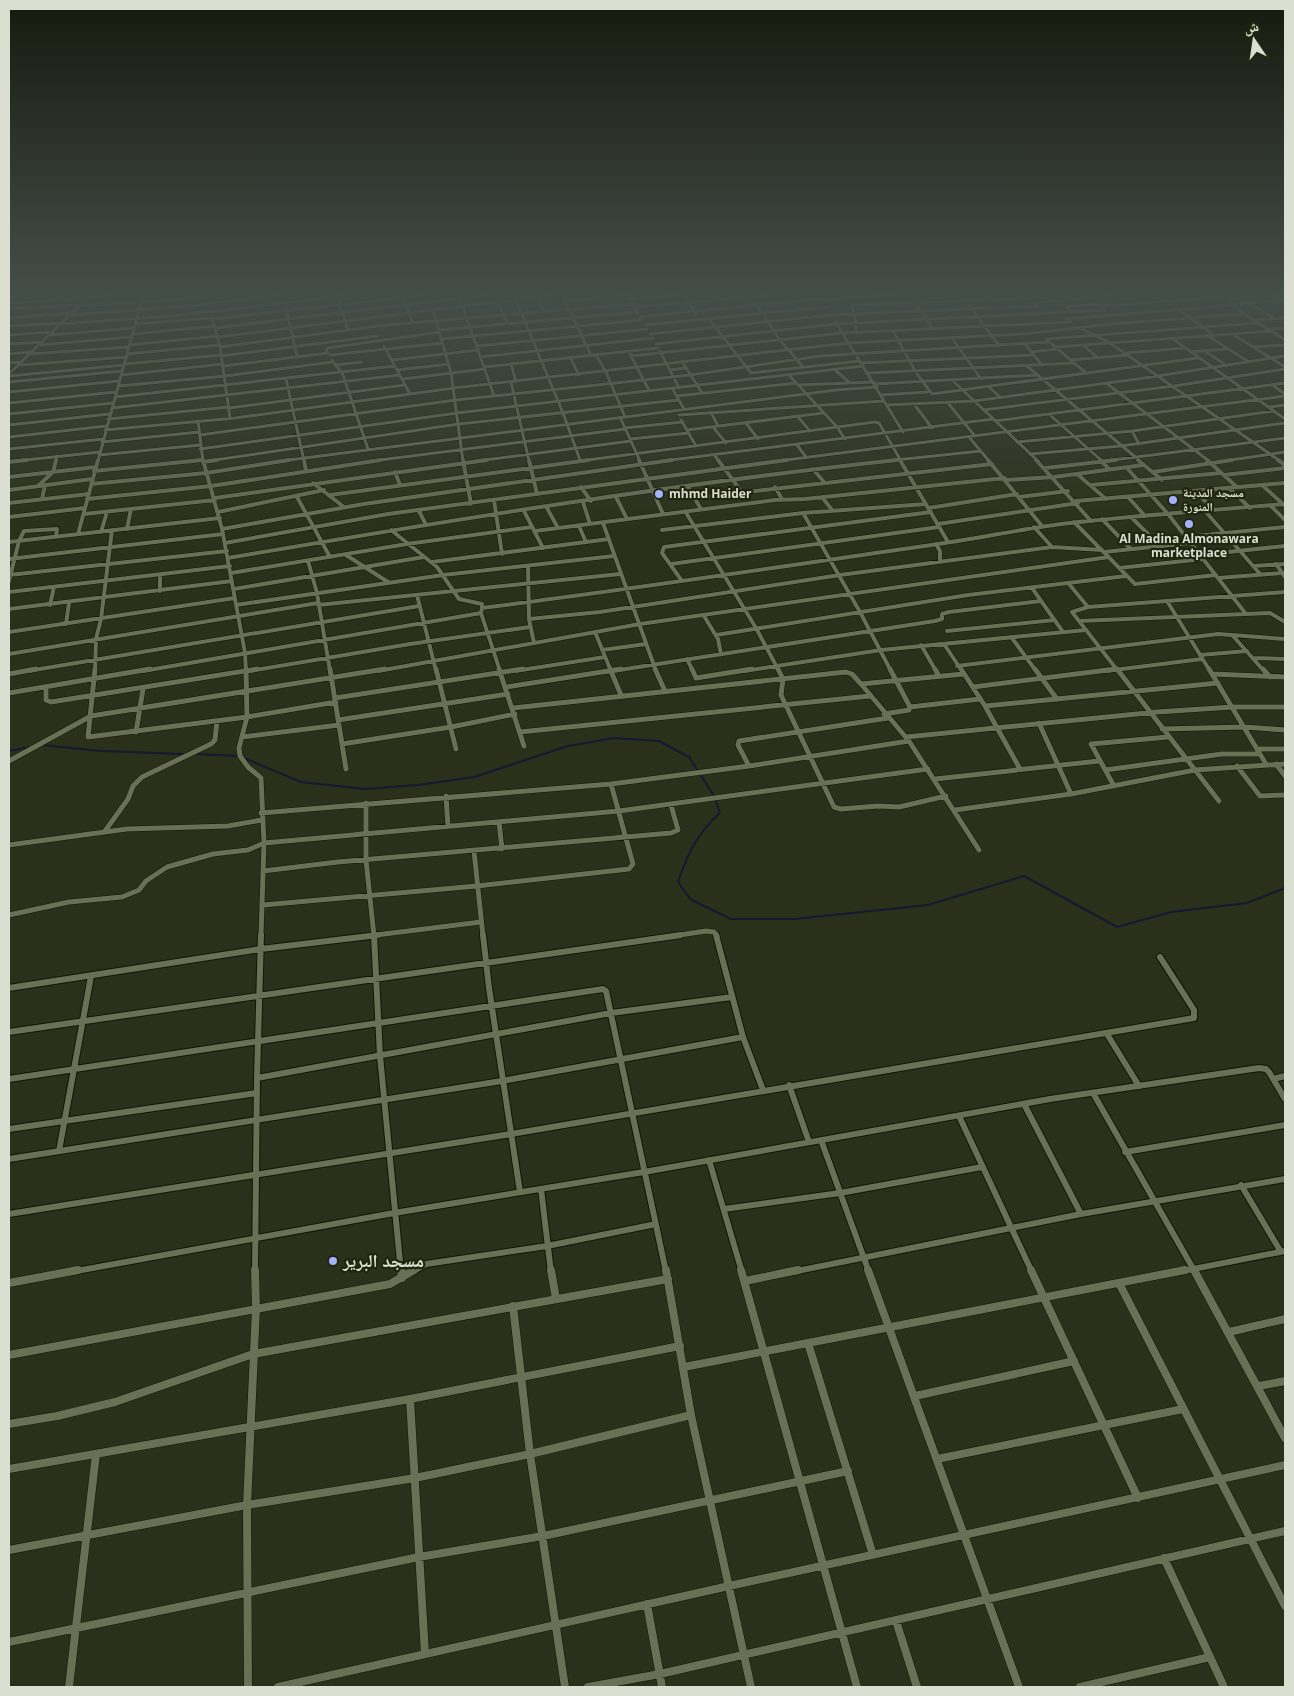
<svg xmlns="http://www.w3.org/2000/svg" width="1294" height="1696" font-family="'Open Sans','Noto Naskh Arabic',sans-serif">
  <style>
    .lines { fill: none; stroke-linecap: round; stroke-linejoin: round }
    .stream { stroke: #151932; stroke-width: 2 }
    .minor-far4-casing { stroke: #131703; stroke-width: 4 }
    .minor-far3-casing { stroke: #131703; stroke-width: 5 }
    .minor-far2-casing { stroke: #131703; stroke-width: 6 }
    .minor-far1-casing { stroke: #131703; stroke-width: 8 }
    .minor-casing { stroke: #131703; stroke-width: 9 }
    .minor-far4 { stroke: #697056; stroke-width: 3 }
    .minor-far3 { stroke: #697056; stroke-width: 4 }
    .minor-far2 { stroke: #697056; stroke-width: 5 }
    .minor-far1 { stroke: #697056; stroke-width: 6 }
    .minor { stroke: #697056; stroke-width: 8 }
    .poi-dot { fill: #a2b2fd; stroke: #20260f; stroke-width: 2 }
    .labels { text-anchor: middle; stroke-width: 4.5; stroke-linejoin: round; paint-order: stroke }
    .far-poi-label { font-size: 12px; font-weight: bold; fill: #dbdfd1; stroke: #20260f; text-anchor: start }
    .near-poi-label { font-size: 18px; font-weight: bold; fill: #dbdfd1; stroke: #20260f; text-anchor: start }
  </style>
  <rect width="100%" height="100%" fill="#2a3019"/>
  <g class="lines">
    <path class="stream" d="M42,745L101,751L184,754
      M9,751L30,747
      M194,754L239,756
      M244,758L301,782L365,789L418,785L474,777L568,746L614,738L659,741L689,757L714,796L720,813C698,832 687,855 678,882L690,899L731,919H795L928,905L1024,876L1117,927L1171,912L1247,903L1285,888"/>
    <g class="minor-far4-casing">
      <path id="minor-far4" d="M514,295L563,413L580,460
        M562,295L591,355
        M685,295L696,314
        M910,295L933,329
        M962,295L999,346
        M402,296L413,323
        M459,296L494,396
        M1222,296L1244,314L1285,340
        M88,297L115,295
        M537,297L544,311
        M850,297L896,295
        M1227,299L1285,295
        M630,300L676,295
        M822,300L850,298
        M565,301L628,295L638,313
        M1273,301L1285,308
        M339,302L348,330
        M498,302L508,323
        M9,303L86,298
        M210,303L282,295
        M755,303L780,340L803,367
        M851,303L856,323V333
        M1035,303L1113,295
        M1249,303L1274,318
        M1233,304L1285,300
        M852,305L1030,298
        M78,306L209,297
        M1100,306L1223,297
        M635,307L769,295
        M286,308L297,356
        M9,309L80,305
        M433,310L451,373L463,461
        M1179,310L1215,336
        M210,312L345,295
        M1073,312L1066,307L1097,304
        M70,315L210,304
        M212,317L220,347L230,418
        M640,317L821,298
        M9,318L71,313
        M212,319L425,295
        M709,319L751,373L860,361
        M1066,319L1234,305
        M1253,320L1285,318
        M835,321L903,432
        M61,324L172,316L210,311
        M135,324L212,318
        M645,325L826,307
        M9,326L62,323
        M1078,327L1110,343L1280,461
        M216,328L485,295
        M1269,329L1285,328
        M440,330L637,312
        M893,331L917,374L932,394L1198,358
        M133,334L215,326
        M650,334L831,315L1038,306
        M9,335L53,332
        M50,335L134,328
        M1234,335L1285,367
        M1208,336L1249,362
        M218,337L551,295
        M952,338L981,379
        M442,339L642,320
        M1173,339L1285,419
        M9,344L42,342
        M656,344L836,324L1105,310
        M1025,344L1042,365
        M40,345L131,337
        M130,345L218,336
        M1083,345L1098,358
        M384,346L410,394
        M477,346L647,329
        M220,347L386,325L632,304
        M1055,347L1272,331
        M1254,347L1285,345
        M660,351L679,388
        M1205,351L1227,366
        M1031,352L1057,349
        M1190,352L1227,349
        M1126,353L1185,348
        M9,354L31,352
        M30,354L129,347
        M127,354L220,345
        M630,354L649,390
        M330,355L443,343
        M596,355L606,372L625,417
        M221,356L378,336
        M631,356L842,333L1071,322
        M480,357L653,338
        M570,357L579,375
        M332,360L343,375L368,449
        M392,360L478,350
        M1070,360L1128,355
        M682,361L702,393
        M9,363L21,362
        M861,363L1033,355
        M125,364L221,355
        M511,364L516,382
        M19,365L127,357
        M335,365L362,362
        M223,366L328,353L326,350L328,348L440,332
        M1027,366L1140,461
        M484,367L658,348
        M397,370L449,364
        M670,370L686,368
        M835,370L850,383
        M868,373L1074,363
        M1086,373L1046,339L1258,323
        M9,374L90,295
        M121,375L223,364
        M789,375L837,427L845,439
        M9,376L124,365
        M286,379L304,461
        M403,379L485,369
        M952,380L1038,461
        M9,382L122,371
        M511,382L529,461
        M1106,383L1209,461
        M875,384L1037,375
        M799,385L874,382
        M1272,385L1285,394
        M118,386L225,376L333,362
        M989,387L1000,397
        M672,388L684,409
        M9,392L119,381
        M880,395L928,392
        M677,396L797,383
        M115,397L395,366
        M947,402L975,436
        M9,403L116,392
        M914,404L932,428
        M887,405L974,401L1145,378L1285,356
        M1269,407L1285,405
        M112,408L400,375
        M229,408L405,385
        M983,410L1174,386L1285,369
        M711,412L718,426
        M9,414L113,403
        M679,415L884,401
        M1050,415L1102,461
        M620,417L640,461
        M798,417L810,431
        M108,419L229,407
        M681,420L696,446
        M198,421L203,461
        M995,421L1285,383
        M746,423L758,439
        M9,425L109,414
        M713,427L726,443
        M624,428L683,422
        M105,430L235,418L454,388L848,343L1023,334L1121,323L1244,314
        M687,430L823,413
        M1132,431L1139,444
        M200,435L456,400L690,375L820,356L1048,342
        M9,437L106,426
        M969,437L989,461
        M630,439L689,433
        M102,442L199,432
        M1017,442L1132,431L1274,411
        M797,445L806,457
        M9,449L103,439
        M200,449L457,413L863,366
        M1030,454L1121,446L1285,423
        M99,455L200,445
        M715,456L719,461
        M16,461L100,452
        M56,461L57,456
        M98,461L143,295
        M190,461L202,460
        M208,461L459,424L678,400
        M281,461L836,390L877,387
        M372,461L625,429
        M477,461L631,441
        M580,461L875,422L879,423L901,461
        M663,461L993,419
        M778,461L1285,396
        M886,461L981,451
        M1105,461L1285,438
        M1224,461L1285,452"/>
    </g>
    <g class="minor-far3-casing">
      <path id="minor-far3" d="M203,460L222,529L245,653L246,671
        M304,460L306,471
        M463,460L471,504
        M529,460L537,494
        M639,460L663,514
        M718,460L741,491
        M900,460L948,542
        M988,460L1042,526
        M1036,460L1091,521
        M1100,460L1109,469
        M1138,460L1162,480
        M1207,460L1237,487
        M1278,460L1285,465
        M9,462L27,460
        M203,462L217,460
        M1126,467L1168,514L1246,614
        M1045,468L1116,460
        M813,469L824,482
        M94,471L202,460
        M395,472L400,485
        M1153,472L1232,460
        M1077,474L1106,499
        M1224,475L1285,468
        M9,477L96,467
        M1006,480L1054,477L1143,465
        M313,483L344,507
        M91,484L206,473L289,460
        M1091,485L1221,473
        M1262,485L1284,505
        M38,486L53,472L56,460
        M581,487L591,501
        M688,487L701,509
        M775,487L782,499
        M1229,488L1250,508
        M9,490L92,479
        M1195,491L1214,510
        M330,495L589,460
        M297,497L330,557
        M616,497L627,519
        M822,497L832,510
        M1019,497L1068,491
        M1128,497L1145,516
        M215,498L487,460
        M695,498L992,464
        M42,499L45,485
        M87,499L211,486L381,460
        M494,500L502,554
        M1076,501L1285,483
        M583,502L590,524
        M9,503L89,494
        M1271,506L1285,520
        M547,508L558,528
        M929,508L1017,494
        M419,511L426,525
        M524,511L543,548
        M685,511L756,628L779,671
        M1205,511L1261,575
        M218,512L324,490
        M803,513L926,504
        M84,514L215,500
        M9,517L85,508
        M1131,517L1160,546
        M1102,519L1131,549
        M1074,522L1135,584L1216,575
        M603,523L656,671
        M938,524L1078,503
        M579,526L586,542
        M1034,527L1052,547
        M127,529L131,509
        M222,529L364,504L672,460
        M391,530L437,567L459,599L482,604V608
        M662,530L803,513L860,612L891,671
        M535,531L775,500L805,499L1005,478
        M101,532L107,512
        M78,534L98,460
        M1186,537L1285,527
        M9,542L220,518
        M225,543L388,514L787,460
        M936,544L940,551V561
        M1104,552L1190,543
        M346,555L388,582
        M1200,555L1285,546
        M228,558C450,520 673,484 897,460
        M9,559L223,534
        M308,561L317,593L330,671
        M432,562L609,539
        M671,564L939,527
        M1276,564L1285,577
        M528,566L529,619L534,643
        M1254,566L1285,564
        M1119,568L1203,559
        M231,573L407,544L532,527
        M9,575L227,551
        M160,575V591
        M1218,578L1283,573
        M9,581L19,541L24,531L57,529L56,537
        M682,581L662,553L664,547L931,512
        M1069,584L1088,607
        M1032,588L1063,632
        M234,589L424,557
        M9,592L230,566
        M417,595L436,671
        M1167,601L1210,671
        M50,605L54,587
        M236,605L443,575L614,556
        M318,605L620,574
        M482,608C634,589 786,566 938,544C982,538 1025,528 1070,523C1142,515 1213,510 1285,504
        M9,609L232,581
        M481,613L500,671
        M704,616L718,639L721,654
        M529,619L600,612L840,575L1052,547L1102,550
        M1079,621L1270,613L1285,622
        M66,624L69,603
        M947,631L1054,620
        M9,632L235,598
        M595,632L611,671
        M716,635L968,595L1126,576
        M1233,636L1264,671
        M1012,638L1036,671
        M944,644L962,671
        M921,645L936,671
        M602,650L646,644
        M9,654L318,603
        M1200,655L1247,651
        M1253,658L1285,659
        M687,659L693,671
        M957,666L1218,634L1285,639
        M28,671L419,606
        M95,671L96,639L101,619L112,530
        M143,671L481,613L482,608
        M250,671L410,644L530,627
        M378,671L640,624L1109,557
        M515,671L605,657
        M613,671L935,621L942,619V614L949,612L1041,601
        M744,671L881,650L1086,630
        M1106,671L1202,659
        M1118,671L1072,612L1088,607L1285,592"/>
    </g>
    <g class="minor-far2-casing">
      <path id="minor-far2" d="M95,669L88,737L247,717L336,702
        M246,669L247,717L239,748L240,756L248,767L261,778L264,843L261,936
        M330,669L346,769
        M436,669L456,749
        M499,669L524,746
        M610,669L621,695
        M655,669L665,691
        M692,669L696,678L752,669
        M778,669L783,679L781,695L834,807L841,809L878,806L899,807L946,796
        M890,669L910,707
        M935,669L939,676
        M961,669L985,706L1020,769
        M1035,669L1057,699
        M1117,669L1219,801
        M1209,669L1266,764
        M1263,669L1270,677
        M9,674L36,669
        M1213,674L1285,677
        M861,684L909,741L979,850
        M46,687V700L51,702L257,669
        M507,687L621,669
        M973,687L1116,669
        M9,693L150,669
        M335,698L523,669
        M985,706L1218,683
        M513,708L846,672L852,674L861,684L963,674
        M884,714L909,710L910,707L980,699
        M338,720L508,694
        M1039,723L1071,794
        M1162,729L1245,727L1285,730
        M136,732L143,689
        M520,732L870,696
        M242,737L339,725
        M906,737L1157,712L1233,707H1285
        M342,744L451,727L515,714
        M1257,749H1285
        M9,761L91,716L385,669
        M1276,764L1285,776
        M749,766L738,745L739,741L888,718
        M1237,766L1260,796L1285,795
        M1105,770L1222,754H1260
        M935,779L1099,761
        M1114,786L1091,744L1168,737
        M446,796L448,826
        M366,803V860L374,936
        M955,810L1071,794L1195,770L1285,764
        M261,813L611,784L749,766L909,741
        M499,822L502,849
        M105,831L128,799L133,786L142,777L211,744L215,740L217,721
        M9,845L127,829L228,826L262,820
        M474,851L483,936
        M263,871L338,862L671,833L678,830L671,805
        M263,905L477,886L629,869L633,864L611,784
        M9,915L69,902L122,897L139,890L146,881L167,867L213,854L248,850L264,843L619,811L928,769
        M368,936L481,922
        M673,936L706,931L714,932L717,936"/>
    </g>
    <g class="minor-far1-casing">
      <path id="minor-far1" d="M374,935L380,1056L401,1272
        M483,935L489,988L520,1192
        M716,935L743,1037L763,1090
        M9,988L261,949L378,935
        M9,1032C233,998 457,968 681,935
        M1107,1034L1139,1086
        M257,1078L611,1013L732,997
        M9,1079L603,989L606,991L666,1272
        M1273,1079L1285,1076
        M789,1085L809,1142
        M1093,1093L1195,1272
        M1024,1104L1081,1214
        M959,1116L1032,1272
        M9,1129L257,1093
        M821,1140L869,1272
        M59,1151L91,976
        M1125,1152L1285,1125
        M9,1159L502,1081L743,1037
        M709,1160L742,1272
        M1241,1185L1281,1252
        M541,1189L551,1272
        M724,1209L840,1193L982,1167
        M9,1214L511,1134L1194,1018V1010L1160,957
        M71,1272L394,1213L644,1172L1050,1099L1259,1068L1266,1069L1269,1072L1285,1099
        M255,1272L257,1078L261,935
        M412,1272L426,1264L547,1246L656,1224
        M792,1272L1081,1214L1285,1179
        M1178,1272L1285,1251"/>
    </g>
    <g class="minor-casing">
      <path id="minor" d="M401,1270L402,1278
        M551,1270L556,1299
        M666,1270L691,1415L751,1687
        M741,1270L857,1687
        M868,1270L1019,1687
        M1031,1270L1138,1498
        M1194,1270L1285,1438
        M745,1281L798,1270
        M9,1283L78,1270
        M1119,1283L1285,1606
        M513,1306L530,1454L565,1687
        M1229,1332L1285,1319
        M808,1343L873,1555
        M9,1355L390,1284L414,1270
        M684,1367L1185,1270
        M1259,1386L1285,1381
        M915,1396L1074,1361
        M410,1399L425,1654
        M9,1424L57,1416L115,1402L253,1354L668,1279
        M937,1459L1183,1409
        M9,1469L410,1399L680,1346
        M9,1550L247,1505L415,1478L530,1454L691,1415
        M1164,1558L1224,1687
        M647,1604L662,1687
        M896,1621L917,1687
        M9,1642L419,1557L543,1536L848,1471
        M69,1687L96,1454
        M248,1687L247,1505L256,1308L255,1270
        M278,1687L729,1586L1285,1465
        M588,1687L660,1674L1285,1531
        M1080,1687L1210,1657"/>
    </g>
    <use href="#minor-far4" class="minor-far4"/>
    <use href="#minor-far3" class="minor-far3"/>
    <use href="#minor-far2" class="minor-far2"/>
    <use href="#minor-far1" class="minor-far1"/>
    <use href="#minor" class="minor"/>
  </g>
  <linearGradient id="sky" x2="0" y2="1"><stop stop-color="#171a0e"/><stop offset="0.55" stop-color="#444e49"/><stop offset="1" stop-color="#444e49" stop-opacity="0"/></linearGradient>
  <rect width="1294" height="533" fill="url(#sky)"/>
  <g class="poi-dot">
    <circle cx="659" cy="494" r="5"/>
    <circle cx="1173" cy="500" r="5"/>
    <circle cx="1189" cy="524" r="5"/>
    <circle cx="333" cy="1261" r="5"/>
  </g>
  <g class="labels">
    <g class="far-poi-label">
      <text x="1183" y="497">مسجد المدينة<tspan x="1183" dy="14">المنورة</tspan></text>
      <text x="669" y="498">mhmd Haider</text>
      <text x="1189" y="543" text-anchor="middle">Al Madina Almonawara<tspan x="1189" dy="14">marketplace</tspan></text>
    </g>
    <g class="near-poi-label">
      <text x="343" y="1267">مسجد البرير</text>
    </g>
  </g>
  <rect width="1294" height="1696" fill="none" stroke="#dbdfd1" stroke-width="20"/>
  <g transform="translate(1254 40) rotate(347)" stroke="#20260f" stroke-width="4" paint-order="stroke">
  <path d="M0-4L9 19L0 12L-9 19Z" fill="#dbdfd1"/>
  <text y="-8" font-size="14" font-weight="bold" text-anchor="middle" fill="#dbdfd1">ش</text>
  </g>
</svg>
